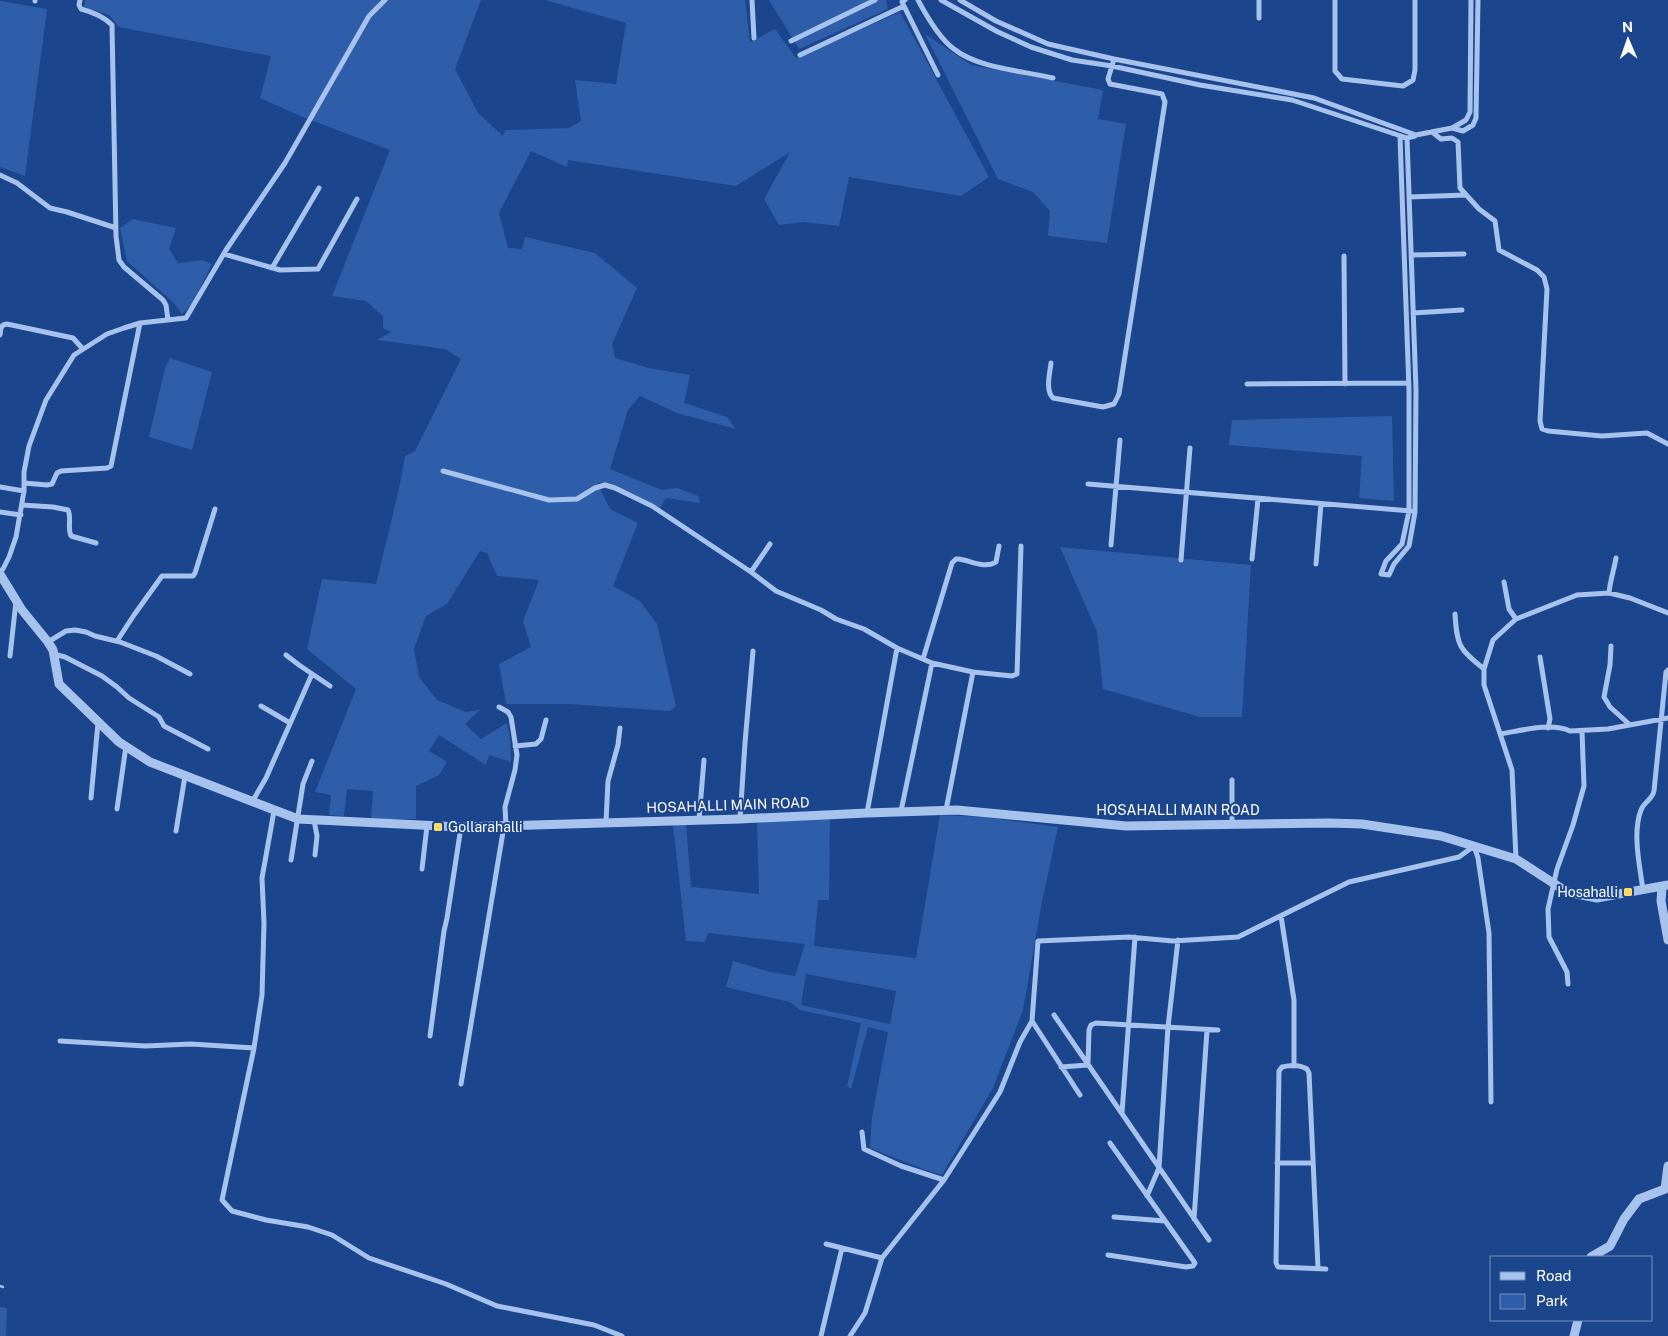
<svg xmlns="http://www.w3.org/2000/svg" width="1668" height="1336" font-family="'Public Sans',sans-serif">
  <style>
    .green { fill: #2e5eaa; fill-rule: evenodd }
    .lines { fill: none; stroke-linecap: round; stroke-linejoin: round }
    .stream { stroke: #9abcef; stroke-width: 2.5 }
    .minor { stroke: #a7c2ed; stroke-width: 5 }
    .tertiary { stroke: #a7c2ed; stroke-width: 9 }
    .poi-dot { fill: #fedb64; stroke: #1b458c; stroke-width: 2 }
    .labels { text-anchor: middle; stroke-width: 4; stroke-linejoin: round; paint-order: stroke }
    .street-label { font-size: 14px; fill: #fff; stroke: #1b458c }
    .poi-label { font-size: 14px; fill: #fff; stroke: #1b458c; text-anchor: start }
  </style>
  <rect width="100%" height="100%" fill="#1b458c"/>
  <path class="green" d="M85,0H481L455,69L478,113L503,136L505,130L569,128L581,121L575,80L616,84L626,23L545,0H745L750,42L775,29L796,58L900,12L989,177L961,196L849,177L839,226L803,222L779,225L764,199L790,152L736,186L568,160L567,167L531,151L499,213L508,248L522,249L525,237L595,253L637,288L612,344L615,358L649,368L690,375L684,403L727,417L736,429L677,413L640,396L628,410L610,469L662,490L677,488L698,496L700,503L666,498L660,508L608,483H597L610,509L638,523L613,586L640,601L657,624L676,706L670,711L569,704H506L499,664L531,647L523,621L539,580L497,576L487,553L480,551L447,604L426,616L414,649L419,677L437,700L466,712L480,710L465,724L481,739L507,723L510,738L511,762L489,755L486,765L439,735L429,751L447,762L439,775L416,786V819H371L373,791L347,789L344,816L329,815L331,795L315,792L356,689L307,649L322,579L376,584C386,541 398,499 405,456L415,451L461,359L445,349L377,340L391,332L383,328V316L366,301L332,296L390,150L305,118L260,98L271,56L119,27L109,15L84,7Z
    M769,0H886L888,9L799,49Z
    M0,1L47,9L25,176L0,167Z
    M925,34L971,65L1103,90L1098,119L1126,124L1107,243L1048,236L1050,211L1033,192L998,179Z
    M133,219L176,228L169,249L178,263L202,260L212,264L192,304L182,314L174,303L127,261L120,228Z
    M170,358L212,372L192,450L149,437L165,368Z
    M1392,416L1394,501L1359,498L1362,456L1229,445L1232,420Z
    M1060,547L1251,565L1242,717H1200L1103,689L1097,632Z
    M940,815L983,817L1058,827L1042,902L1023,1010L993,1088L942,1175L923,1169L870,1148L872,1117L888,1032L868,1027L851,1089L847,1086L861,1023L800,1010L790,1002L726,987L733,961L770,972L795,976L805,944L708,933L705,942L686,941L673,824L686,823L691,887L759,894L757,821L830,819L829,900H818L814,946L916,958ZM806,974L896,991L890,1024L801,1005Z
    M0,1307L7,1308L6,1336H0Z"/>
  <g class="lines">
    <path class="stream" d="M0,1286L3,1287"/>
    <path class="minor" d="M80,0L79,5L81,9C93,12 104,17 112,25L116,236L119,260L124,267L163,300L166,305L168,320
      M752,0L754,38
      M905,0L902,2L938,75
      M918,0C926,15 940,39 954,49C977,68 1023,71 1053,78
      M941,0L998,32L1031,47L1072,60L1112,66L1200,85L1292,100L1407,138L1415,136L1416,135L1452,128L1463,131L1473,125L1476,118L1478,0
      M960,0L996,21L1048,44L1114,59L1314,98L1416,135
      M1335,0V71L1342,79L1403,86L1413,80L1415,70V0
      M35,1V0
      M1259,18V0
      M791,41L875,0
      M800,55L904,6
      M1452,128L1466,120L1470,112L1471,0
      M1432,132L1441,139L1452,138L1458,142L1460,188L1479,209L1495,221L1499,250L1537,270L1544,277L1547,289L1540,421L1542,429L1548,431L1602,436L1647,433L1668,444
      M1400,137L1409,390V511L1402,544L1386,561L1381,574L1389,575L1394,564L1409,546L1415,512L1416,390L1407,138
      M0,175L17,183L50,208L67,212L116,228
      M1409,197L1466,195
      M224,254L280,270L318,269L357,199
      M1411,255L1464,254
      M1344,256L1345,384
      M272,268L319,188
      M1413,313L1462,310
      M0,335L1,328L3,325L7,324L73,338L83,349
      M1051,363C1050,373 1045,390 1053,398L1103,407L1114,404L1119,394L1165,102L1162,94L1110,84L1108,79L1114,59
      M1247,384L1409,383
      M443,471L549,500L577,499L595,488L605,485L615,488L652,506L751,572L776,591L821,610L836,619L864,629L897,648L932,663L973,672L1012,676L1017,674L1021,546
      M24,483L47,485L52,484L57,473L61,471L107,468L111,466L140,323
      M1088,484L1411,511
      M0,487L24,491
      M22,505L53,507L68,510C72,518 67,528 71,536L96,543
      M0,512L21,515
      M1111,545L1120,440
      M1252,559L1258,499
      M1181,560L1190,448
      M1316,564L1321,504
      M0,571L3,569L9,557L16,537L24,491V472L29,446L46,400L74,355L107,334L124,328L140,323L186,318L226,250L285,163L369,16L385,0
      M751,572L770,544
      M1504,582L1509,609L1516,619
      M1609,593C1610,581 1614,570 1616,558
      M1455,614C1457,646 1459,649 1484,669
      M117,641L134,615L162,576H193L195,573L215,509
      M48,642L66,631L75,630L86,632L95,636L120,642L156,656L190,674
      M1611,646L1610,665L1604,697L1610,707L1629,724
      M54,654L65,657L102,676L117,687L129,698L159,717L164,726L208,749
      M286,655L299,665L330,686
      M10,656L16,601
      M1540,657L1550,719L1548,728
      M923,659L952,563L956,559H959C972,561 985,569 996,562L999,546
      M261,706L290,723
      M499,707L508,712L511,717L517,755L515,770L505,807L506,826
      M1500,734C1520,731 1550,722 1570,731L1608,729L1668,718
      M515,746L536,744L541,739L546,720
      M1232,780V825
      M91,798L98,723
      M252,802L266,778L312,674
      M117,809L126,746
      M946,810L973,672
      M274,811L262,878L264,923L262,995L254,1048L222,1200L232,1211L266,1220L308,1227L332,1235L369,1258L446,1284L497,1306L594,1325L622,1336
      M901,811L932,663
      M867,813L897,648
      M740,819L745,743L753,651
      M314,820L317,836L315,855
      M699,820L704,760
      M606,822L608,781L618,745L620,728
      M176,831L185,776
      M1516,859L1512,770L1484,685V669L1493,640L1516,619L1577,595L1609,593L1630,598L1668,613
      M291,860L303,784L312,761
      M422,869L427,826
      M1643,890C1640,867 1632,833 1641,810C1644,802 1652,800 1654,791L1666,672L1668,670
      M1281,916L1294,1000V1066
      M1568,984L1567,972L1549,937L1548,909L1557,869L1573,825L1584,786L1582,731
      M1054,1015L1209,1240
      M1032,1021L1080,1095
      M430,1036L444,931L447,918L461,827
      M60,1041L145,1046L191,1044L254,1048
      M1088,1064L1089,1030L1091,1025L1096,1023L1218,1030
      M1061,1067L1088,1065
      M461,1084L504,826
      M1122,1113L1135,937
      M1277,1163H1313
      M944,1180L1000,1092L1020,1042L1032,1021L1038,941L1129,937L1173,941L1238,937L1349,882L1459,857L1474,846L1478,858L1489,933L1491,1102
      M1147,1196L1159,1168L1168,1027L1178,940
      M1114,1217L1165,1221
      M1194,1219L1207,1030
      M826,1244L882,1258L944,1180L901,1166L864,1149L862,1132
      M1108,1255L1186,1267L1193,1266L1195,1263L1110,1143
      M1318,1268L1309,1073L1307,1069C1300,1065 1290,1065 1282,1067L1279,1071L1276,1263L1278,1267L1326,1269
      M821,1336L842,1248
      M850,1336L865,1313L882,1258"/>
    <path class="tertiary" d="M0,574L22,610L48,642L53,650L59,684L119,742L150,762L298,819L461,827L740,819L867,813L957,810L1126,826L1329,823L1362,824L1441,836L1516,859L1567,892L1597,898L1668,885
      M1662,887L1661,901L1668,940
      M1591,1257L1610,1246L1624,1219L1639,1199L1665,1189L1668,1166
      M1574,1336L1578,1320"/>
  </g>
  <g class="poi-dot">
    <rect x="433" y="822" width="10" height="10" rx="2.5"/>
    <rect x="1623" y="887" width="10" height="10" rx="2.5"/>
  </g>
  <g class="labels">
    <g class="street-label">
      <text transform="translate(728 805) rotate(-2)" y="5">HOSAHALLI MAIN ROAD</text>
      <text x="1178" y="815">HOSAHALLI MAIN ROAD</text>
    </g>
    <g class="poi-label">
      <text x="448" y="832">Gollarahalli</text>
      <text x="1618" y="897" text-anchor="end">Hosahalli</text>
    </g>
  </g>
  <rect x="1490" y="1256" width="162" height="65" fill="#1b458c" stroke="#768fba"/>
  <rect x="1500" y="1272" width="25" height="8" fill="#a7c2ed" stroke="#768fba"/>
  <text x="1536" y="1281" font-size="15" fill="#ffffff">Road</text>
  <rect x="1500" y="1294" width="25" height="15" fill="#2e5eaa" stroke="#768fba"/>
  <text x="1536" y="1306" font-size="15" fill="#ffffff">Park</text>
  <g transform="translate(1628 40) rotate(358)" stroke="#1b458c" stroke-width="4" paint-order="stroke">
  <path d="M0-4L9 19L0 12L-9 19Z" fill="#ffffff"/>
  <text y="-8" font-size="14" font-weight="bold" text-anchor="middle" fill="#ffffff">N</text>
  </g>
</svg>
